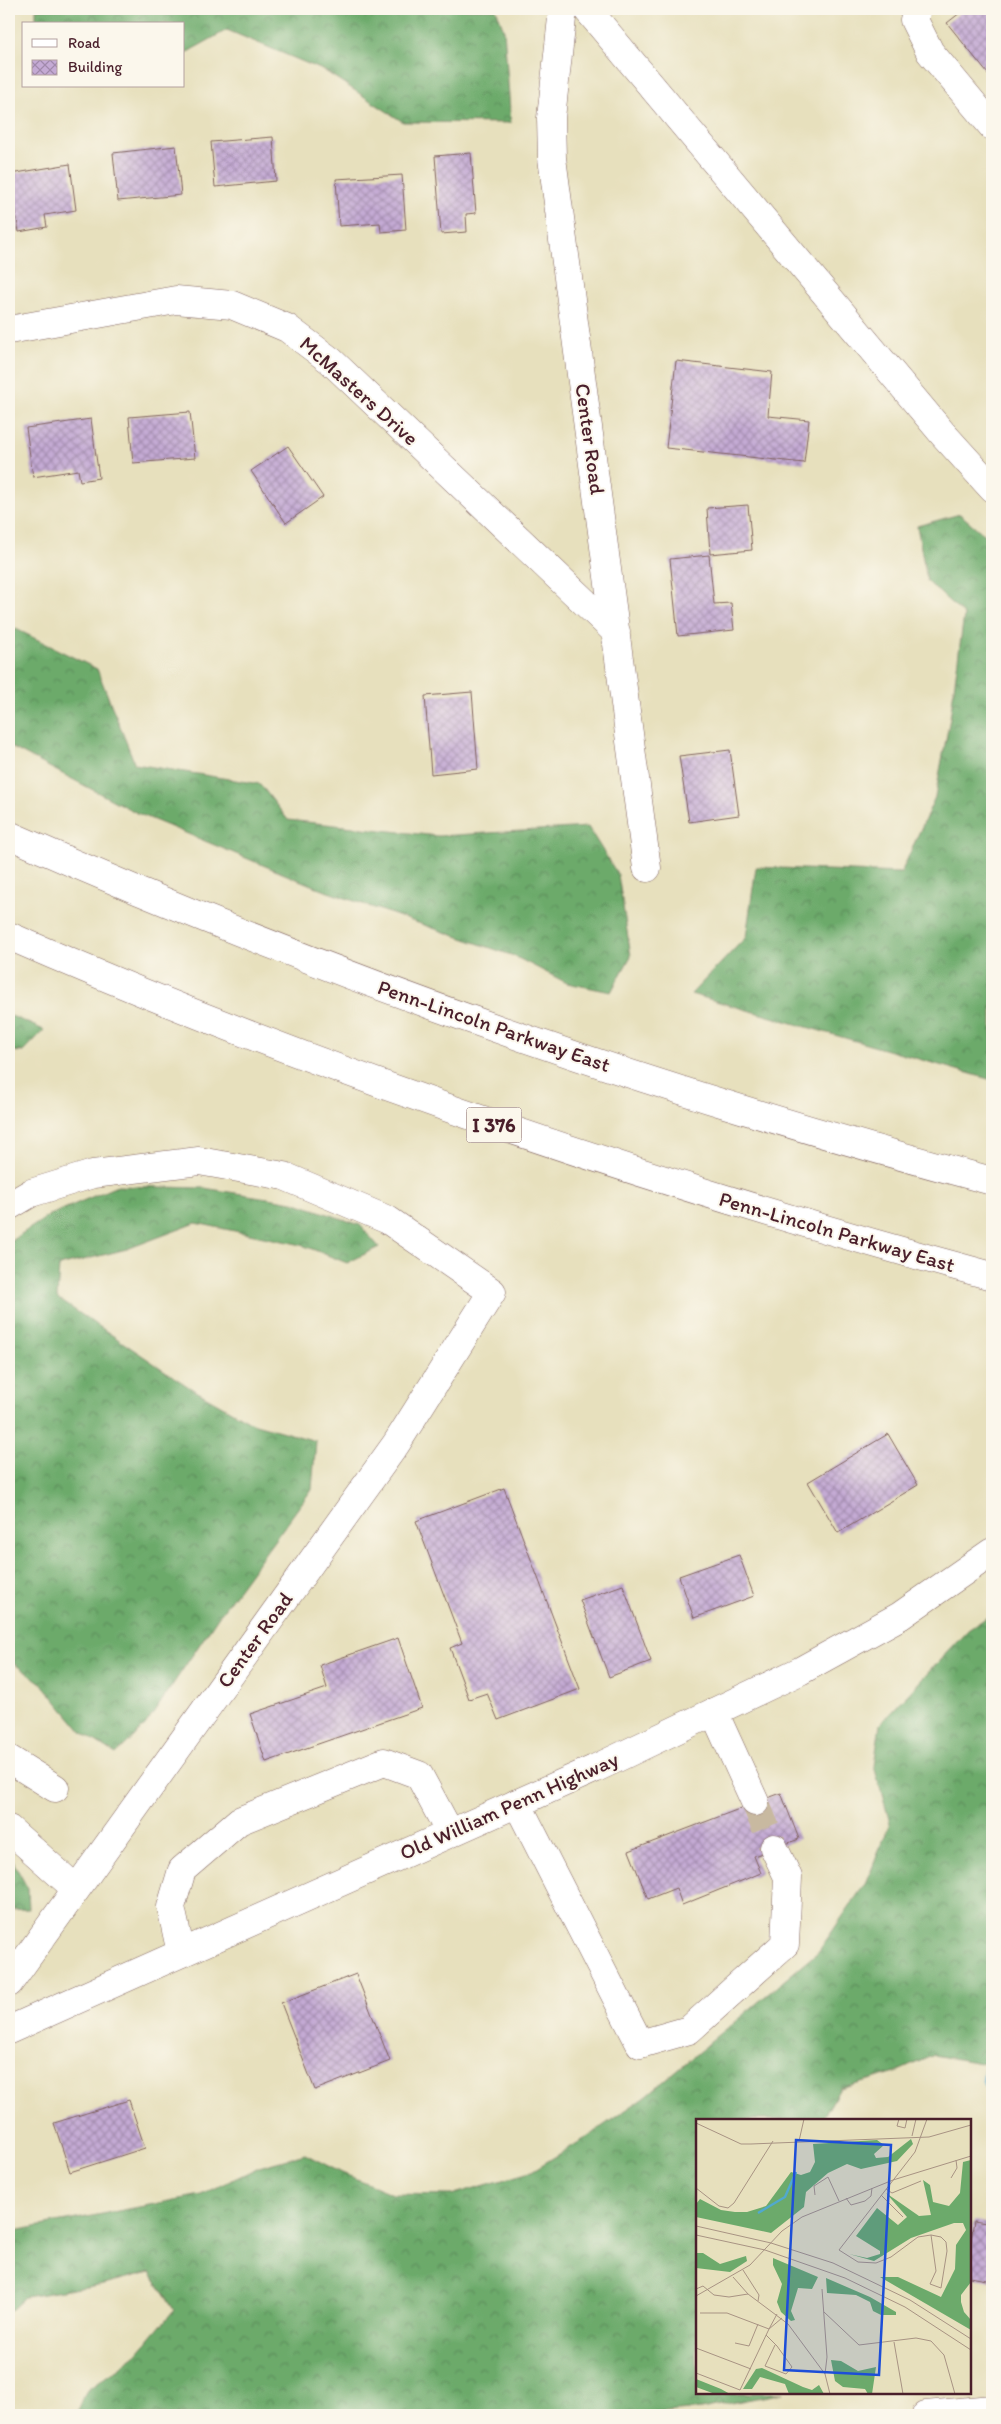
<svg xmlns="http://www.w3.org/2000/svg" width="1001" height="2424" font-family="Itim,sans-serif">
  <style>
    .forest { fill: url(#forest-crowns); stroke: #5b644b }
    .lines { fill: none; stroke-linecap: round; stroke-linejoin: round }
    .stream { stroke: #51a9ce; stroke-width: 11 }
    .building { fill: url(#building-cross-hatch) }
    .minor-tunnel { stroke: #c8b9a0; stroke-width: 28; stroke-dasharray: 28 14; stroke-linecap: butt }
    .minor-casing { stroke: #81635e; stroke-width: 29 }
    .major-casing { stroke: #81635e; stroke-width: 29 }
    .highway-casing { stroke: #81635e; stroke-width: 29 }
    .minor { stroke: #fff; stroke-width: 28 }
    .major { stroke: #fff; stroke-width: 28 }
    .highway { stroke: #fff; stroke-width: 28 }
    .labels { text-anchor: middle; stroke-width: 4; stroke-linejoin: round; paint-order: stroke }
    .shield { fill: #fbf7ec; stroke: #7f6065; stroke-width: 1 }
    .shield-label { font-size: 20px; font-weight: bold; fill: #4a1f2b }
    .street-label { font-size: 21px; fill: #4a1f2b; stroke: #fbf7ec }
    .inset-river { fill: none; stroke: #51a9ce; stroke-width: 2.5 }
    .inset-road { fill: none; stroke: #a89383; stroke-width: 1 }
    .view { fill: #1d4ed8; fill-opacity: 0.15; stroke: #1d4ed8; stroke-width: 2.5 }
    .inset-edge { fill: none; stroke: #4a1f2b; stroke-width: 2.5 }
  </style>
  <defs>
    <pattern id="forest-crowns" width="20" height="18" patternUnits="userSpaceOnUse" patternTransform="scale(1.25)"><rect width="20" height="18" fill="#6caa6b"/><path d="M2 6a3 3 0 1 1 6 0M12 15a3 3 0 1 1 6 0" fill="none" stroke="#5b8a58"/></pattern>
    <pattern id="building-cross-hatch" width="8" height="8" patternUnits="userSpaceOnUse" patternTransform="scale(1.25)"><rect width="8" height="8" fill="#c4aad4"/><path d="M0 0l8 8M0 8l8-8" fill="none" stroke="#a18aac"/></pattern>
  </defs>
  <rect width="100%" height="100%" fill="#fbf7ec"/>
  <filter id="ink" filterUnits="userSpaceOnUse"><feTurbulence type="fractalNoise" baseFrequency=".02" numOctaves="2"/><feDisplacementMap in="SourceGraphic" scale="10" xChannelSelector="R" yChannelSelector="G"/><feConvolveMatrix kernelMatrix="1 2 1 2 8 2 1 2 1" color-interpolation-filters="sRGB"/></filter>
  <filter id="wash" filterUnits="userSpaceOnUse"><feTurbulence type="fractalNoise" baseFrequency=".0096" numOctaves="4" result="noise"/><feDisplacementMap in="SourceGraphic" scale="20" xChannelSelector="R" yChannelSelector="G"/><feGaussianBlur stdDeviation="1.12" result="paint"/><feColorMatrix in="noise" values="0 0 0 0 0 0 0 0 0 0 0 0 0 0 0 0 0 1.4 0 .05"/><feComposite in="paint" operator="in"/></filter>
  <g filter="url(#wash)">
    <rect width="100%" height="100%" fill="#e7e0bd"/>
    <path class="forest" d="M36,9H496L504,30L511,123L403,122L325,71L227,30L184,54V24H36Z
      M960,514L992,541V1080L691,994L746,937L756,867L901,873L935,797L950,718L964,615L927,581L917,526Z
      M9,629H16L97,669L135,764L260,784L288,820L438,836L588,827L618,875L631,956L611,992L567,983L514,956L328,892L137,813L9,746Z
      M9,1015L44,1030L23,1052L9,1051Z
      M117,1186L204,1188L293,1202L360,1225L379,1247L347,1263L302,1245L196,1223L127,1249L59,1266L57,1298L189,1387L252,1423L316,1441L312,1489L218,1617L145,1726L116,1754L83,1733L41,1683L9,1660V1242L50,1215Z
      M992,1614V2065L934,2055L896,2072L840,2088L822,2120H697V2393H783L701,2409L633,2415H76L87,2390L134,2357L174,2310L150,2272L104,2284L25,2297L9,2312V2232L201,2195L259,2167L305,2154L342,2173L393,2194L451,2195L530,2172L584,2139L646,2096L818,1952L867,1881L890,1823L874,1766L880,1724L968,1630Z
      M9,1854L28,1889L29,1909L9,1910Z"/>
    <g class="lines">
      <path class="stream" d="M988,2083L992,2051"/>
    </g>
    <g id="blocks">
      <path class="building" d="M965,9H992V79L947,23Z
        M273,137L276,181L215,187L211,142Z
        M176,146L181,195L118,201L113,153Z
        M471,153L476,213L466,214L467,232L441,234L435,156Z
        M70,164L76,210L45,215L47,227L19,232L10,174Z
        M402,175L406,230L381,232L380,223L339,226L336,179Z
        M676,361L772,372L768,416L809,420L804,463L666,448Z
        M190,412L195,458L133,463L129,417Z
        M91,419L99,478L80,481L78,470L33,477L26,428Z
        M288,446L323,497L286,523L251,471Z
        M748,505L752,550L710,554L707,508Z
        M709,555L714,604L731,603L734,630L678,636L670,559Z
        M472,692L478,769L431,774L425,696Z
        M730,750L739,815L689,822L679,756Z
        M888,1434L918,1485L838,1533L808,1482Z
        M504,1488L580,1689L498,1720L487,1693L469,1699L450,1648L462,1643L416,1521Z
        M739,1555L754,1596L694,1618L679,1576Z
        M623,1585L651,1661L609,1677L580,1600Z
        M398,1638L422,1708L266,1762L250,1714L327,1688L320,1665Z
        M781,1793L799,1839L754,1856L761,1873L682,1905L676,1888L648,1899L629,1851Z
        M356,1974L390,2061L315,2090L281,2003Z
        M129,2100L145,2148L70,2172L54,2123Z
        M974,2221L992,2224V2281L970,2277V2246Z"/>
    </g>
  </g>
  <g filter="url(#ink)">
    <use href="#blocks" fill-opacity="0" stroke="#81635e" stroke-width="1"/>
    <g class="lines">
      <path class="minor-tunnel" d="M755,1802L774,1848"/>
      <g class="minor-casing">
        <path id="minor" d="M563,9L551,118L552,158L647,868
          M587,9L943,434L992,488
          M917,9L914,20L930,52L992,126
          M9,330L176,300L232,305L287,328L331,361L616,632
          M9,1206L31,1193L93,1174L199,1161L284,1176L388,1220L492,1292L396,1444L9,1983
          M714,1712L755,1802
          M9,1759L55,1788
          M517,1803L640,2044L689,2030L785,1944L788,1877L774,1848
          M9,1829L76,1889
          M181,1953L171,1907L182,1870L239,1821L384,1762L419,1775L450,1833
          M926,2415L992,2409"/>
      </g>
      <g class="major-casing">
        <path id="major" d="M9,2030L594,1769L800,1671L900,1616L992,1552"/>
      </g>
      <g class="highway-casing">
        <path id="highway" d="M9,835C327,976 656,1092 992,1181
          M9,936C327,1075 657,1185 992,1276"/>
      </g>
      <use href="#minor" class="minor"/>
      <use href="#major" class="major"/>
      <use href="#highway" class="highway"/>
    </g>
  </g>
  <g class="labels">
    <rect class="shield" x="466.5" y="1107.5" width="55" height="35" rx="4"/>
    <g class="shield-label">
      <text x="494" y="1132">I 376</text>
    </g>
    <g class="street-label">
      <text transform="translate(359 391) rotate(42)" y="7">McMasters Drive</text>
      <text transform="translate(590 439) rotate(82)" y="7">Center Road</text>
      <text transform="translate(494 1026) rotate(19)" y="7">Penn-Lincoln Parkway East</text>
      <text transform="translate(837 1232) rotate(16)" y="7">Penn-Lincoln Parkway East</text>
      <text transform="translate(255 1640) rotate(-54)" y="7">Center Road</text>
      <text transform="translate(509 1806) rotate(-24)" y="7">Old William Penn Highway</text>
    </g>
  </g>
  <g transform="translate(696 2119)">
    <rect width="275" height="275" fill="#e7e0bd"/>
    <path d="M215,20L217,25L201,42L165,50L151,45L132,54L110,73L108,88L75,114L0,98V85L4,80L25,91L39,93H51L70,87L95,53L105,56L114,53L119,43L117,25L181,21L188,26L178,35L180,39L192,38ZM275,41V163L265,176V183L268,193L275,201V211L184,158H202L245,178L259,150L260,126L270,111L267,104H258L215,119L178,142L153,135L171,139L184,135V132L160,117L181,89L202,106L211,98L190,74L223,97L235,96L227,61L234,66L237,83L253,87L264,74L267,43ZM0,134H7L24,145L50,137L51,142L34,153L0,149ZM77,139L122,158L116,170L102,169L95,192L99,201L95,202L85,193L81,183L86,165L77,146ZM130,159L174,178L200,193V196H185L177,192L174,183L160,176L131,174ZM135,241L145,242L162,252L180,248L176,275H172L169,270L147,268L139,262ZM66,249L107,268L116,271L123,266L128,275H93L89,265L64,258L56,270H47L60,250ZM0,260L25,270L34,275H19L0,268Z" fill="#6caa6b"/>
    <path class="inset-river" d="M62,94L89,78L100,53"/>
    <path class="inset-road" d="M203,0L201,7L209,9L211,0M231,0L219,33L143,131L162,143L180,144L195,138L222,118L235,116L245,118L250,123L251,132L245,169L234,165L240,152L235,116M0,4L45,25H55L233,18L275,6M216,17L220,0M103,22L108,0M255,59L261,49L260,41M0,69L23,87L32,89L38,84L77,22M190,70L196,74L225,62M119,76L118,67L132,58L143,82M185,76L207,98M150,79L155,86L169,82L175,77L176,69M0,107L75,124L137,144L214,181L275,220M0,116L69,131L149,159L209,188L275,231M47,151L63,176L62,182M37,158L52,175L92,205L129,255L134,275M0,170L7,167L18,176L33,178L52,175M126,170L131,238L129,255M0,177L54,146L86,112L106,98L197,61L275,37M128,193L163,226L220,219L235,222L248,236L259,275M81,195L73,210L86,199M70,216L81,227L96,248L90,255L69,247L79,226M198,223L207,275M39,224L53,227L62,205M0,229L55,250M0,254L44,271L73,210L31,194H4"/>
    <path class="view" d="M100,21L195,26L183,256L88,251Z"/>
    <rect width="275" height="275" class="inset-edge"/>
  </g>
  <rect width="1001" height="2424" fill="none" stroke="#fbf7ec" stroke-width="30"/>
  <rect x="22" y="22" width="162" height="65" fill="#fbf7ec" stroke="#b4a19f"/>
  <rect x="32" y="39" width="25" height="8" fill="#ffffff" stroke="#b4a19f"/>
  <text x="68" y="48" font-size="15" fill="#4a1f2b">Road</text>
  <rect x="32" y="60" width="25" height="15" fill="url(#building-cross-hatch)" stroke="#b4a19f"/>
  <text x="68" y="72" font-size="15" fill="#4a1f2b">Building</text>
</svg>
